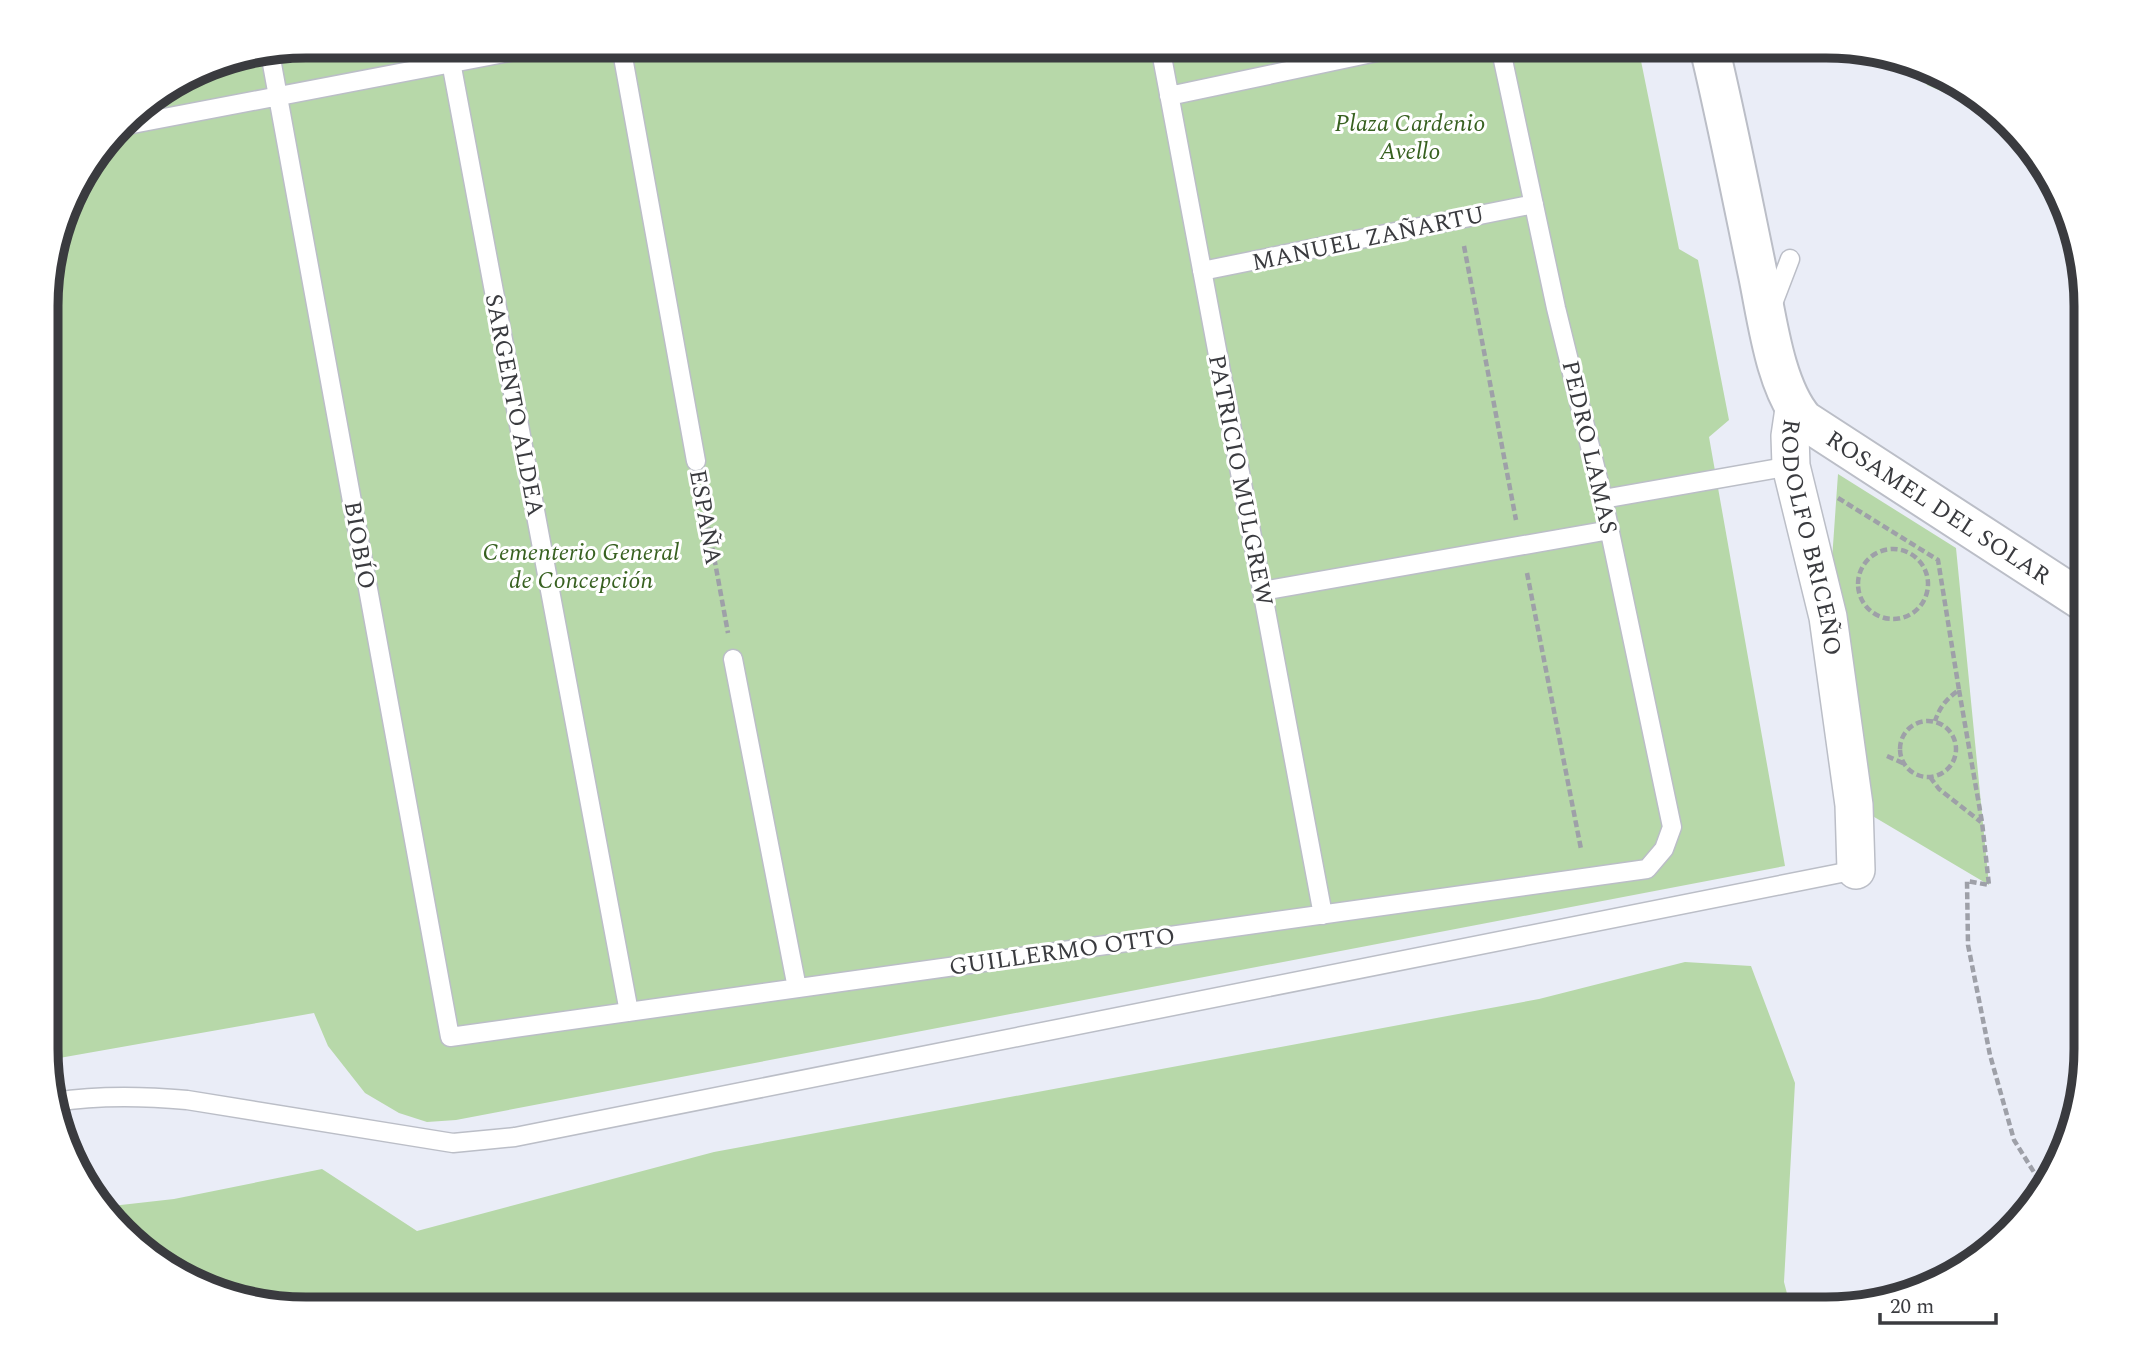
<svg xmlns="http://www.w3.org/2000/svg" width="2132" height="1355" font-family="Spectral,serif">
  <style>
    .green { fill: #b7d8a9 }
    .lines { fill: none; stroke-linecap: round; stroke-linejoin: round }
    .service-casing { stroke: #bbbec7; stroke-width: 21 }
    .minor-casing { stroke: #bbbec7; stroke-width: 40 }
    .tertiary-casing { stroke: #bbbec7; stroke-width: 42 }
    .path { stroke: #9ea0a8; stroke-width: 4.5; stroke-dasharray: 7 3.5; stroke-linecap: butt }
    .service { stroke: #fff; stroke-width: 18 }
    .minor { stroke: #fff; stroke-width: 37 }
    .tertiary { stroke: #fff; stroke-width: 38 }
    .labels { text-anchor: middle; stroke-width: 6; stroke-linejoin: round; paint-order: stroke }
    .park-label { font-size: 24px; font-style: italic; fill: #386121; stroke: #fff }
    .street-label { font-size: 24px; fill: #3a3b3f; stroke: #fff }
    .rim { fill: none; stroke: #3a3b3f; stroke-width: 9 }
  </style>
  <rect width="100%" height="100%" fill="#eaedf7"/>
  <path class="green" d="M306,46H1638L1679,249L1698,260L1729,420L1709,437L1785,866L456,1120L427,1122L399,1113L365,1093L328,1046L314,1013L48,1060V272L73,190L134,110L206,65Z
    M1913,61L1971,89L1995,115L1927,85Z
    M1838,474L1956,548L1989,885L1854,805L1828,617Z
    M1685,962L1751,966L1795,1083L1784,1282L1791,1309H305L222,1296L161,1266L103,1207L174,1199L322,1169L417,1231L714,1152L1539,999Z"/>
  <g class="lines">
    <g class="service-casing">
      <path id="service" d="M448,46L629,1012
        M621,46L696,461
        M1160,46L1323,915
        M270,53L450,1037L1647,869L1664,849L1672,827L1603,499L1556,308L1500,46
        M1169,96L1405,46
        M122,126L541,46
        M1202,271L1534,204
        M1772,306L1790,259
        M1603,499L1791,466
        M1262,591L1610,530
        M733,659L797,988
        M55,1102C99,1095 142,1096 187,1100L453,1143L515,1137L1856,870"/>
    </g>
    <g class="minor-casing">
      <g id="minor">
        <path id="s1" d="M1794,409L1790,436L1791,466L1828,617L1854,805L1856,870"/>
      </g>
    </g>
    <g class="tertiary-casing">
      <g id="tertiary">
        <path id="s2" d="M1709,46C1727,121 1742,198 1758,275C1767,318 1775,387 1804,420L2086,603"/>
      </g>
    </g>
    <path class="path" d="M1464,246L1516,520
      M701,486L728,633
      M1838,498L1938,560L1959,690C1946,699 1940,707 1935,721
      M1858 584a35 35 0 1 1 70 0a35 35 0 1 1-70 0Z
      M1527,573L1581,849
      M1959,690L1982,822L1989,885L1967,881L1968,945L1990,1055L2014,1140L2045,1190
      M1900 749a28 28 0 1 1 56 0a28 28 0 1 1-56 0Z
      M1887,756L1905,764
      M1930,777L1939,789L1981,822"/>
    <use href="#service" class="service"/>
    <use href="#minor" class="minor"/>
    <use href="#tertiary" class="tertiary"/>
  </g>
  <g class="labels">
    <g class="park-label">
      <text x="1410" y="131">Plaza Cardenio<tspan x="1410" dy="28">Avello</tspan></text>
      <text x="581" y="560">Cementerio General<tspan x="581" dy="28">de Concepción</tspan></text>
    </g>
    <g class="street-label">
      <text transform="translate(1368 238) rotate(-12)" y="8">MANUEL ZAÑARTU</text>
      <text transform="translate(515 405) rotate(79)" y="8">SARGENTO ALDEA</text>
      <text transform="translate(1590 447) rotate(77)" y="8">PEDRO LAMAS</text>
      <text transform="translate(1241 480) rotate(79)" y="8">PATRICIO MULGREW</text>
      <text dy="8" stroke="none"><textPath href="#s2" startOffset="548">ROSAMEL DEL SOLAR</textPath></text>
      <text transform="translate(706 517) rotate(80)" y="8">ESPAÑA</text>
      <text dy="8" stroke="none"><textPath href="#s1" startOffset="131">RODOLFO BRICEÑO</textPath></text>
      <text transform="translate(360 545) rotate(80)" y="8">BIOBÍO</text>
      <text transform="translate(1062 951) rotate(-8)" y="8">GUILLERMO OTTO</text>
    </g>
  </g>
  <path d="M0 0H2132V1355H0ZM306 58H1826A248 248 0 0 1 2074 306V1049A248 248 0 0 1 1826 1297H306A248 248 0 0 1 58 1049V306A248 248 0 0 1 306 58Z" fill="#fff" fill-rule="evenodd"/>
  <path class="rim" d="M306 58H1826A248 248 0 0 1 2074 306V1049A248 248 0 0 1 1826 1297H306A248 248 0 0 1 58 1049V306A248 248 0 0 1 306 58Z"/>
  <path d="M1880 1313v10h116v-10" fill="none" stroke="#3a3b3f" stroke-width="3.5"/>
  <text x="1890" y="1313" font-size="21" fill="#3a3b3f" stroke="#ffffff" stroke-width="5" paint-order="stroke">20 m</text>
</svg>
